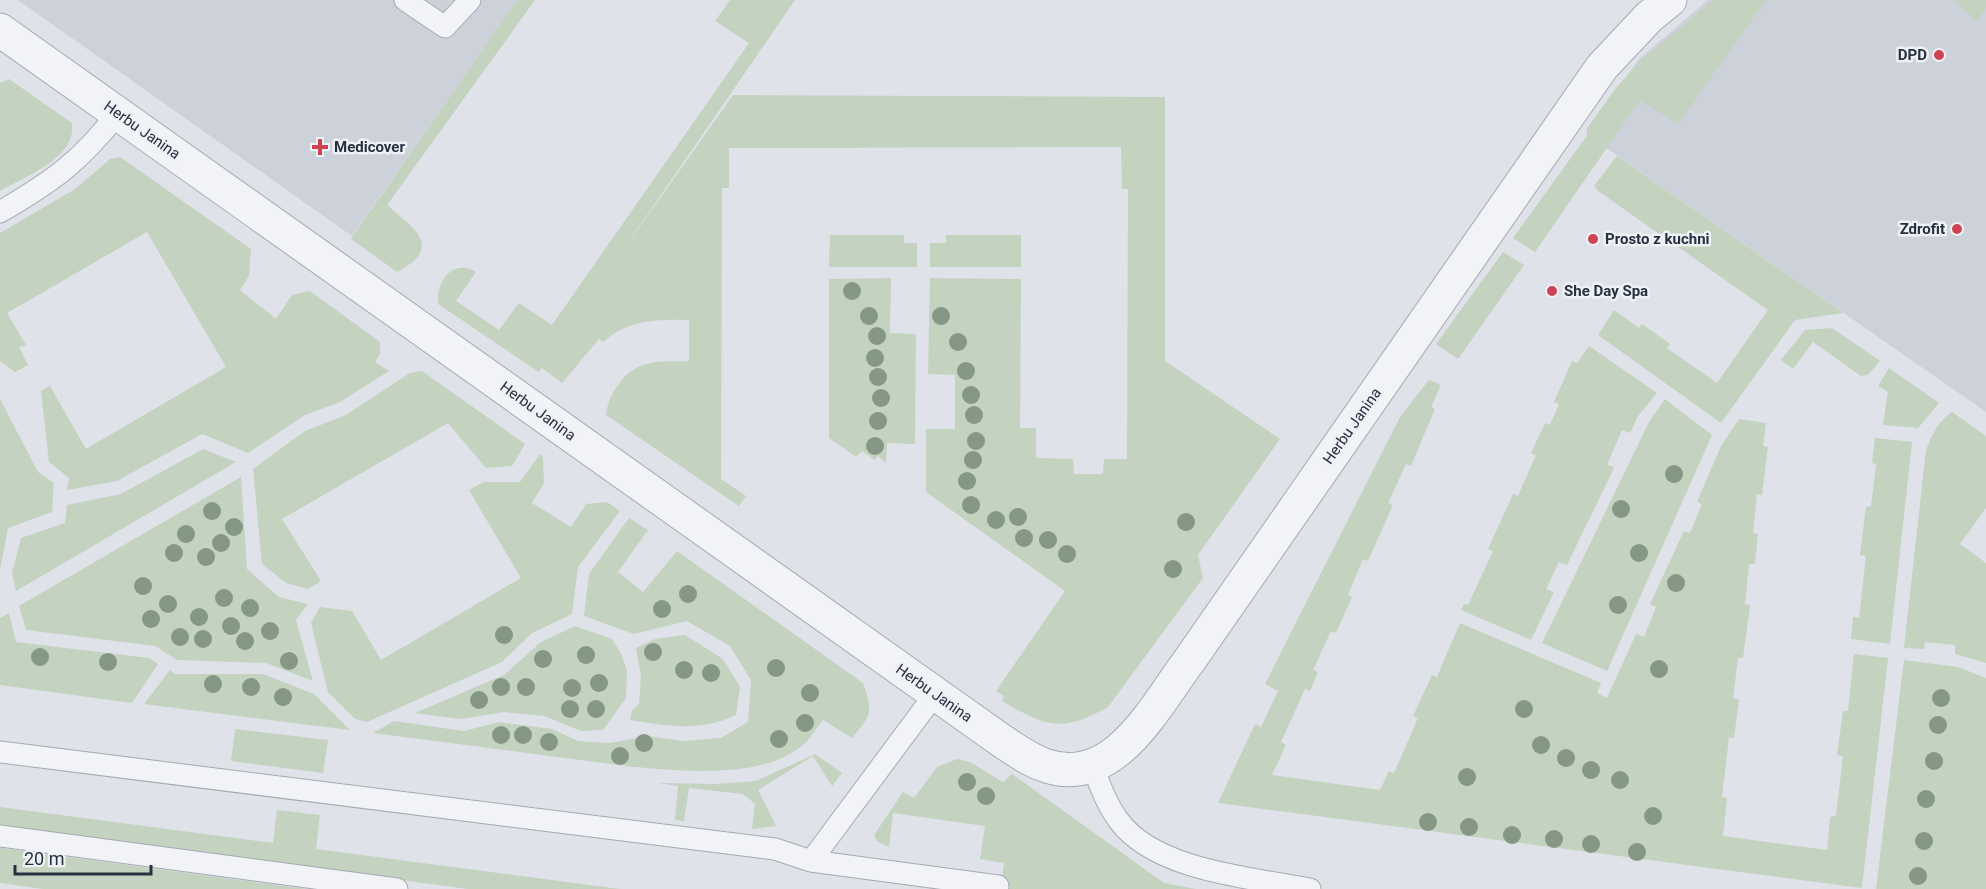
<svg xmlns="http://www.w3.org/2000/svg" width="1986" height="889" font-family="Roboto,sans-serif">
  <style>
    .built { fill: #cdd1da }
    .green { fill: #c4d2c0 }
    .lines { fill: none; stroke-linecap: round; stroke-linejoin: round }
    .lane-casing { stroke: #a4a9b2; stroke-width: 23 }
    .street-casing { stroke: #a4a9b2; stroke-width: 35 }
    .lane { stroke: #f1f3f6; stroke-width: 21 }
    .street { stroke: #f1f3f6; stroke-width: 33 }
    .tree { fill: #859886 }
    .poi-dot { fill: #cf4253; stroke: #eef1f6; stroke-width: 2 }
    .labels { text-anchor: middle; stroke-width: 5; stroke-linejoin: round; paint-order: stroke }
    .poi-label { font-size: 15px; font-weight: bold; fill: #27303f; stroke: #eef1f6; text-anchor: start }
    .street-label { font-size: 15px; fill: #27303f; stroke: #eef1f6 }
  </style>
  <rect width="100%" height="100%" fill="#dfe2e8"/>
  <path class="built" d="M18,0H517L352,236Z
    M1708,0H1986V412L1586,134L1639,59Z"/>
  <path class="green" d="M517,0H535L387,205C410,226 447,246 397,272L351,239L352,237Z
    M730,0H795L615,262L733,95L1165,97V361L1280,439L1198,555L1203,578L1108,707C1061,733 1047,727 1002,701L1004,696L996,691L1065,591L926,492V429H955V375L928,374L930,278L1021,279L1020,428H1036V458L1073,459L1074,474H1103L1104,459H1127L1128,189H1122L1121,147L729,148V188H722L721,479L746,496L739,506L606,415C608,400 612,393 621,381C640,358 662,362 689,361V320C658,319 627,320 603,342L599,339L562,383L542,368L539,372L438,304C436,281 453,258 476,272L456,301L499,330L519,303L552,325L749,43L715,21Z
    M1714,0H1766L1678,124L1640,100L1535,252L1513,238L1589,133L1586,130L1615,89L1640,61Z
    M1953,0H1986V8L1977,21Z
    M9,79L72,123C77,158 25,176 0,191V83Z
    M1617,156L1843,313L1795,320L1721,423L1598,335L1614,310L1639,328L1642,324L1670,344L1667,348L1717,383L1768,310L1598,191L1594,186Z
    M120,157L251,249L249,276L240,290L276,319L292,295L310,291L380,342V354L375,362L389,371L340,402L305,415L248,453L202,434L117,481L67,490L69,478L49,462L41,391L50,386L86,449L226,367L147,232L7,313L26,345L19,347L28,365L15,372L0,361V233L75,189L110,159Z
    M830,235H904V243H917V267H829Z
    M946,235H1021V267H930V243H946Z
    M1503,252L1524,265L1458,359L1436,344Z
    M891,278L890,333L916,334L915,444L887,443L886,463L878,456L875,460L862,451L856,457L829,438V279Z
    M1832,328L1880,361L1868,375L1861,376L1813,342L1793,369L1781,360L1805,330Z
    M1589,346L1657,393L1638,416L1630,433L1622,430L1607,465L1614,467L1612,472L1567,565L1559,562L1546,589L1554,592L1531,640L1461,610L1464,604L1468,605L1493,551L1488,549L1513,494L1518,496L1536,455L1531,453L1545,423L1550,425L1559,404L1554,402L1572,361L1577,363Z
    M1889,368L1939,403L1918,428L1883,425L1888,392L1878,386Z
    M422,371L525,444L512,466L486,468L448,423L282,519L321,581L308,589L286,583L262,564L253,469L305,431L346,415L410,373Z
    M1429,380L1441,385L1431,407L1435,409L1411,466L1406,464L1388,503L1393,505L1368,561L1363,559L1348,595L1352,597L1336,633L1331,631L1313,670L1318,672L1310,691L1305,689L1281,742L1286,745L1272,775L1380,790L1389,771L1394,773L1418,718L1413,716L1432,675L1437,677L1460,623L1601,683L1597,693L1607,698L1636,634L1644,637L1656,607L1650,604L1684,531L1690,533L1702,504L1697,502L1721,446L1739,419L1766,423L1763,446L1768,447L1762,495L1757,494L1753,533L1758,534L1755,564H1749L1745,604L1750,605L1743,658H1738L1733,698L1739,700L1734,738L1729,737L1722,797L1727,798L1723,836L1827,850L1830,817L1836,816L1843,756L1837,755L1843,711H1848L1854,654L1888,658L1862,888L1218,803L1255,724L1261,727L1278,691L1265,684L1400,417Z
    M0,399L38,472L54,483L52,512L8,528L0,570Z
    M1665,399L1712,435L1607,671L1542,643L1649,422Z
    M1952,412L1986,436V508L1960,544L1986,563V663L1955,654V645L1925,642L1924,649L1904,648L1926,450C1932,434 1938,422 1952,412Z
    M1875,438L1912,442L1890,644L1851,639L1853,617L1859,618L1866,556L1860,555L1866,507L1871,506L1876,464L1872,463Z
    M203,449L236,462L16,591L12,573L21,538L65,523L67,505L121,494Z
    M540,454L543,457L544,483L532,503L571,527L586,504L607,502L620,511L578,567L572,614L532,633L502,662L367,722L355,719L328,692L311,623L320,607L352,611L381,660L521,578L469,490L484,482H520Z
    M241,477L247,569L279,597L308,604L296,620L313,681L266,663L177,660L155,646L26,630L19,606Z
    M629,518L648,530L618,572L643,592L677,551L863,683C873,713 872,714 852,738L823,720C817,727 812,736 806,742C768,780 683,771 634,767L373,733L394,721L464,731L499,722L552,729L578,741L610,743L647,736L684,741L721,738L748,722L751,680L730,646L687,621L634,634L584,616L589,574Z
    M9,613L16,642L149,658L158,664L132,703L0,685V618Z
    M575,626L612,639L621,654L627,671L626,698L603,730L581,731L544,716L504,712L461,719L415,713L504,675L541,642Z
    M685,635L723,659L740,687L736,715C701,732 666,726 630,720L632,711L639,704L641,676L636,648L655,639Z
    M1904,660L1958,667L1986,678V889H1876Z
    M170,670L175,674H263L314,694L350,730L144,704Z
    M235,729L328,740L323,773L231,761Z
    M815,754L842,773L832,786L813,756L758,790L776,826L752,829L755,804L743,794L689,788L684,821L675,820L678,786L658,783L716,784L756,781Z
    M957,759L970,762L1003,782L1012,774L1164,883L1196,889H1001L1004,863L980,859L985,826L893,813L889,847L877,841L874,835L903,792L914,798L937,767Z
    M0,807L273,843L277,810L320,815L316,849L620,889H468L0,826Z
    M0,848L307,889H43L0,883Z"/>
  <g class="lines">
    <g class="lane-casing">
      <path id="lane" d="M405,0L445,27L470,0
        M0,212C53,181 80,162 118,113
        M0,752L775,849L811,861L998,886
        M1093,767C1100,786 1107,805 1119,821C1156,871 1253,878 1310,889
        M0,836L397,889
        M811,861L935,694"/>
    </g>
    <g class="street-casing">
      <path id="street" d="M0,30L1002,741C1016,750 1030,761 1047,766C1115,788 1155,706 1189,661L1602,67L1649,17L1670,0"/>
    </g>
    <use href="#lane" class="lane"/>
    <use href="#street" class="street"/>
  </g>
  <g class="tree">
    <circle cx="852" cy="291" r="9"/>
    <circle cx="869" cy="316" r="9"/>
    <circle cx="941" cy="316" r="9"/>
    <circle cx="877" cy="336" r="9"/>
    <circle cx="958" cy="342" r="9"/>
    <circle cx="875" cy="358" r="9"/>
    <circle cx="966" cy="371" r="9"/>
    <circle cx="878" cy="377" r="9"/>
    <circle cx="971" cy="395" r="9"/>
    <circle cx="881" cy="398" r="9"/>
    <circle cx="974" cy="415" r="9"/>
    <circle cx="878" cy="421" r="9"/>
    <circle cx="976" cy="441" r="9"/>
    <circle cx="875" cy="446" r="9"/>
    <circle cx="973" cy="460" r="9"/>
    <circle cx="1674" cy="474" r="9"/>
    <circle cx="967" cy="481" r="9"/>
    <circle cx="971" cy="505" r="9"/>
    <circle cx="1621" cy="509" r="9"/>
    <circle cx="212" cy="511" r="9"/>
    <circle cx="1018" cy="517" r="9"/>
    <circle cx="996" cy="520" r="9"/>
    <circle cx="1186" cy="522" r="9"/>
    <circle cx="234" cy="527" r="9"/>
    <circle cx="186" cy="534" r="9"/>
    <circle cx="1024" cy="538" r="9"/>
    <circle cx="1048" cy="540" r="9"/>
    <circle cx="221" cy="543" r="9"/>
    <circle cx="174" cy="553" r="9"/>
    <circle cx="1639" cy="553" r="9"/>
    <circle cx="1067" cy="554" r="9"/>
    <circle cx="206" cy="557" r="9"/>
    <circle cx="1173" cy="569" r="9"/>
    <circle cx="1676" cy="583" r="9"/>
    <circle cx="143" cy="586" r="9"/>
    <circle cx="688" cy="594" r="9"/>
    <circle cx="224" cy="598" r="9"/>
    <circle cx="168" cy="604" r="9"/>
    <circle cx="1618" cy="605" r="9"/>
    <circle cx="250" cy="608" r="9"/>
    <circle cx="662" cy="609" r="9"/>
    <circle cx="199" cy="617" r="9"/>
    <circle cx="151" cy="619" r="9"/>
    <circle cx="231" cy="626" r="9"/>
    <circle cx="270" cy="631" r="9"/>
    <circle cx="504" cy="635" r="9"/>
    <circle cx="180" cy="637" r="9"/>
    <circle cx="203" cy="639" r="9"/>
    <circle cx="245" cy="641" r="9"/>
    <circle cx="653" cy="652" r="9"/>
    <circle cx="586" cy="655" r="9"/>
    <circle cx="40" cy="657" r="9"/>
    <circle cx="543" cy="659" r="9"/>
    <circle cx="289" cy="661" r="9"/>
    <circle cx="108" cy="662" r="9"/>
    <circle cx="776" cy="668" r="9"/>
    <circle cx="1659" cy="669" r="9"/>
    <circle cx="684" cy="670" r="9"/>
    <circle cx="711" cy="673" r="9"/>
    <circle cx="599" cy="683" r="9"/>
    <circle cx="213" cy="684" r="9"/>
    <circle cx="251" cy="687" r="9"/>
    <circle cx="501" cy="687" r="9"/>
    <circle cx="526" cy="687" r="9"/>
    <circle cx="572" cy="688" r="9"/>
    <circle cx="810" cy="693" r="9"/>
    <circle cx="283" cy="697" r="9"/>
    <circle cx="1941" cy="698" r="9"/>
    <circle cx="479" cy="700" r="9"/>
    <circle cx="570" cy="709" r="9"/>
    <circle cx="596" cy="709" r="9"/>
    <circle cx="1524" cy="709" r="9"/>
    <circle cx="805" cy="723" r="9"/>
    <circle cx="1938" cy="725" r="9"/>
    <circle cx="501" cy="735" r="9"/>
    <circle cx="523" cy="735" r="9"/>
    <circle cx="779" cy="739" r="9"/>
    <circle cx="549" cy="742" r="9"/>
    <circle cx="644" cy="743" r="9"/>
    <circle cx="1541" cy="745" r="9"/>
    <circle cx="620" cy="756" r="9"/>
    <circle cx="1566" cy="758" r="9"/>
    <circle cx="1934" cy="761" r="9"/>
    <circle cx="1591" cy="770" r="9"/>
    <circle cx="1467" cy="777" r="9"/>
    <circle cx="1620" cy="780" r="9"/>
    <circle cx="967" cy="782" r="9"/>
    <circle cx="986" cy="796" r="9"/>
    <circle cx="1926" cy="799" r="9"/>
    <circle cx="1653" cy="816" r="9"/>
    <circle cx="1428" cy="822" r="9"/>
    <circle cx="1469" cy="827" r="9"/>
    <circle cx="1512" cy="835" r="9"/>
    <circle cx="1554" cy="839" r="9"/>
    <circle cx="1924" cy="841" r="9"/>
    <circle cx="1591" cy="844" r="9"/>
    <circle cx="1637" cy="852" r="9"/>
    <circle cx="1918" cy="876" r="9"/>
  </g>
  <g class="poi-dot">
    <circle cx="1939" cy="55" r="6"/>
    <path d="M317 138h6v6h6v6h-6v6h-6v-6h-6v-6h6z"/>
    <circle cx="1957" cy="229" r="6"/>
    <circle cx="1593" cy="239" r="6"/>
    <circle cx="1552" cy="291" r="6"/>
  </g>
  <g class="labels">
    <g class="poi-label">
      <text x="1927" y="60" text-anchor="end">DPD</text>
      <text x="334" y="152">Medicover</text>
      <text x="1945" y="234" text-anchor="end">Zdrofit</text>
      <text x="1605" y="244">Prosto z kuchni</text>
      <text x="1564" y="296">She Day Spa</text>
    </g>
    <g class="street-label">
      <text transform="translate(142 130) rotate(35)" y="5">Herbu Janina</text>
      <text transform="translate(538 411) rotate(36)" y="5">Herbu Janina</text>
      <text transform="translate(1352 426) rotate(-55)" y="5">Herbu Janina</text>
      <text transform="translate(934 693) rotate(35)" y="5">Herbu Janina</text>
    </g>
  </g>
  <path d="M15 865v9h136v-9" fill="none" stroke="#27303f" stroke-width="3"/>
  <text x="24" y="865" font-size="18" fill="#27303f" stroke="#eef1f6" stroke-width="4.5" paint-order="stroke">20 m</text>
</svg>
